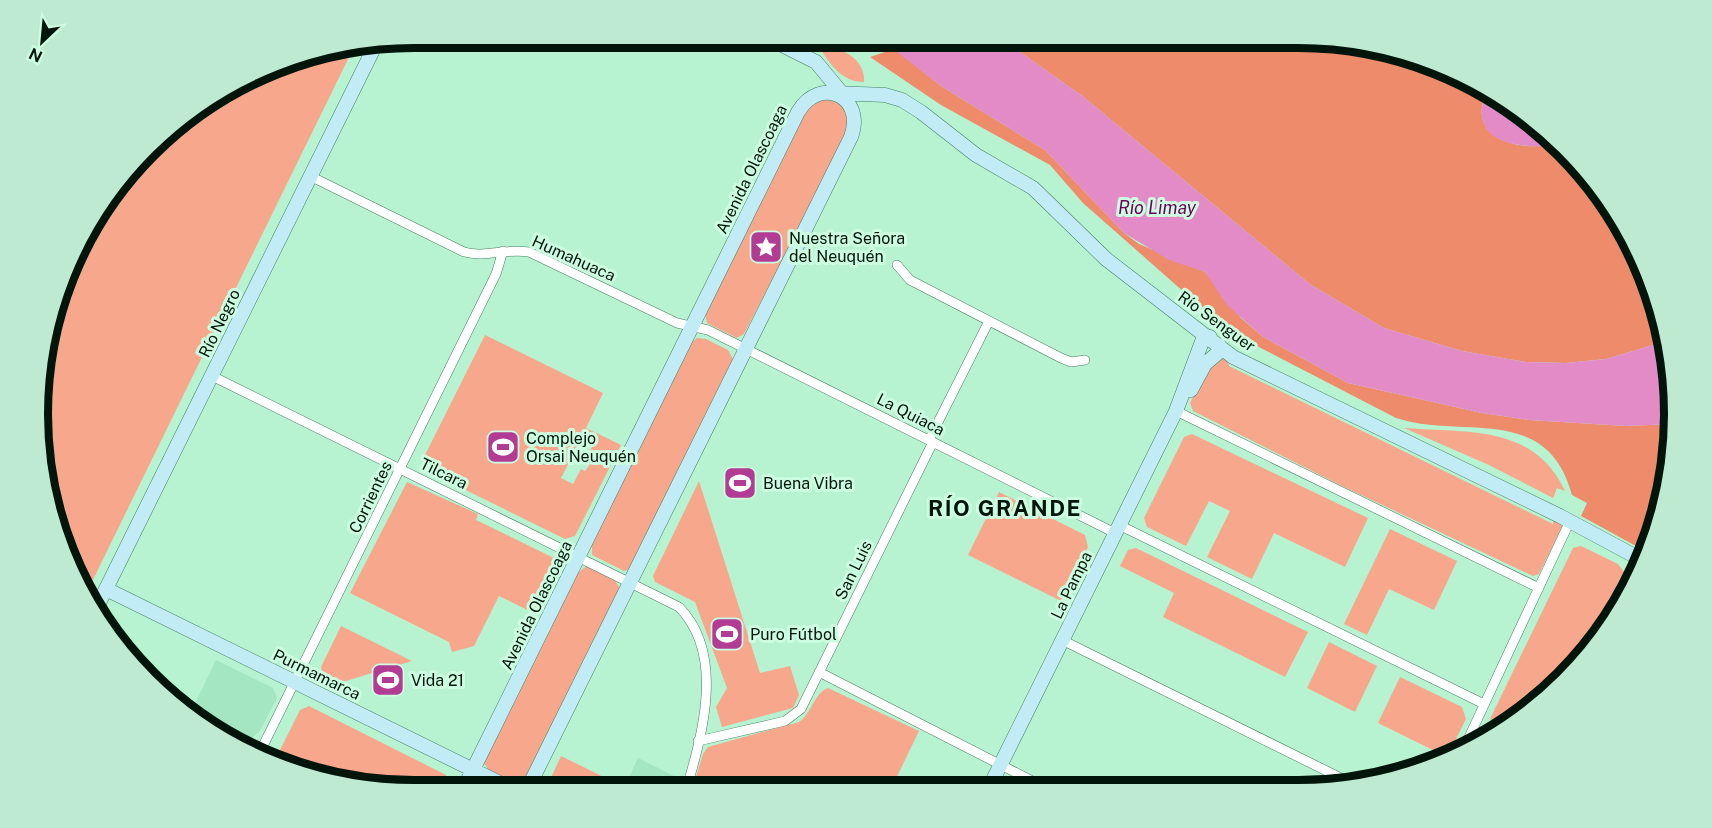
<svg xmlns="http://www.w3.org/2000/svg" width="1712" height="828" font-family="'Public Sans',sans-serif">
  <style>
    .built { fill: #a3e6c1 }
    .green { fill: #f7a78c; fill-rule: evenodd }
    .forest { fill: #ed8b6a }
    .water { fill: #e28bc6 }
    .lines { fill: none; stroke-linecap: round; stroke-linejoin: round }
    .street-casing { stroke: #467f61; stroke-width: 10 }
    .secondary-casing { stroke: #467f61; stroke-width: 15 }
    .street { stroke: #fff; stroke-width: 9 }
    .secondary { stroke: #c1ecf6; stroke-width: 14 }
    .labels { text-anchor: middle; stroke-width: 6; stroke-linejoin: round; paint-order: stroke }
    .street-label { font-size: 16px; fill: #01150a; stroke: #cdfde1 }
    .poi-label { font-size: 16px; fill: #01150a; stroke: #cdfde1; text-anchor: start }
    .water-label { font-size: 18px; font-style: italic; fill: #6d0057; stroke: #cdfde1 }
    .district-label { font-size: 22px; font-weight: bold; letter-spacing: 1.5px; fill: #01150a; stroke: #cdfde1 }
    .rim { fill: none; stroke: #01150a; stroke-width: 8 }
  </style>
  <rect width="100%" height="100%" fill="#b7f3d1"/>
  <path class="built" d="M216,660L273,688L277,698L259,732L244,745L192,710Z
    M638,758L682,780L678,790H623Z"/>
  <path class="green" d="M819,46C840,45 866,59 864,82C842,82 829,64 819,46Z
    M354,47L86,594L76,581L41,463L45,340L101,205L185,116L293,58Z
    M828,99C848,104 849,118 847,136L744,334L737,338L707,323L705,313L802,112L817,100Z
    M485,335L603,393L586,428L621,445L575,536L565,539L425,470L422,461ZM584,433L596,439L588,455L595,458L585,471L581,469L573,484L561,478Z
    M697,338L706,339L728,350L733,359L629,570L624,571L592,555V545L692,342Z
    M1222,357L1227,358L1229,366L1553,524V517L1562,522V527L1539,574L1533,576L1342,486L1193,411L1190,403L1208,368Z
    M1404,428C1467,433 1534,424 1565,491L1557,488L1553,498L1489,465Z
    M1192,434L1368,518L1345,567L1274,533L1252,579L1207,557L1230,511L1209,501L1186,546L1147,527L1144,518L1184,437Z
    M699,481L760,673L790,666L799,695L793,708L722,727L716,707L727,688L695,602L655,582L653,576Z
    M407,482L478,514L476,520L556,559L559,568L536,614L499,596L474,646L452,652L449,642L350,593Z
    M999,492L1085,535L1088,547L1061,601L968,555Z
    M1390,529L1457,561L1434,610L1389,589L1367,635L1344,624Z
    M1581,546L1618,564L1632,582L1596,643L1527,713L1504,726L1490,719L1573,548Z
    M1136,548L1308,632L1285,677L1163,617L1174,593L1120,566L1128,550Z
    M586,566L615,580L620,589L525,781L519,784L515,783L488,769L484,763L577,574Z
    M341,626L412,661L336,684L324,678L321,667Z
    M1329,642L1377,666L1355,712L1307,688Z
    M1400,677L1462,707L1466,719L1447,757L1378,723Z
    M828,688L919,731L891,789H830L818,783L815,789L692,790L703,754L708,747L799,722C812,713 814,693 828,688Z
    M309,706L446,775L449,784L446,790H414L274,762L300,710Z
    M561,756L624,787L623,790H549L548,784Z"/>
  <path class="forest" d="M1000,38H1298L1442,66L1485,95C1473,128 1495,143 1527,146C1539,147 1554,144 1564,148L1646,270L1660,343L1606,359L1566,363L1526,362L1462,351L1384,328L1311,285L1081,95Z
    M894,49L941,86L1045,150L1124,233L1139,244L1205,272L1241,318L1263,337L1348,383L1482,413L1529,420L1626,426L1673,424L1647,552L1581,516L1587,503L1572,495C1547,402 1463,440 1396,418L1251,343L1193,300L1083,203L1050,165L941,105L870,57Z"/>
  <path class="water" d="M879,38H1000L1081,95L1311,285L1384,328L1462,351L1526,362L1566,363L1606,359L1660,343L1674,414L1673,424L1626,426L1529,420L1482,413L1348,383L1263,337L1227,305L1205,272L1169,260L1124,233L1045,150L941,86Z
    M1485,95L1562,146C1526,148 1467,147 1485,95Z"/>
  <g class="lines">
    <g class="street-casing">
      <path id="street" d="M310,176L464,252C485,258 506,248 529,252L677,323L708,330L1115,533
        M897,265L910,280L1061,358L1071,362L1085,360
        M212,376L679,607C725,654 703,733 686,790
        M1176,411L1539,588
        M929,440L989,321
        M1119,525L1484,704
        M1062,640L1355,785
        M819,672L1046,788
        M698,741L785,721L801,709L933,442
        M1463,750L1570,521
        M259,754L496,274L503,251"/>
    </g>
    <g class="secondary-casing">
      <path id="secondary" d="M768,38L816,62L845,97
        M835,93L885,95L902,100L921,112L976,155L1033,188L1106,259L1233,357L1560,516L1644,561
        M1191,390L1205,364L1219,352V345
        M106,589L514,790
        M96,609L376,44
        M989,788L1176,411L1203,339L1210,337
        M463,790L798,112C820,75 866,96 851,137L527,790"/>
    </g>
    <use href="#street" class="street"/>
    <use href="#secondary" class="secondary"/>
  </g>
  <defs>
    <g id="sight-square" transform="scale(1.725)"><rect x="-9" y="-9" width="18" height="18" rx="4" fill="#b23c93" stroke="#cdfde1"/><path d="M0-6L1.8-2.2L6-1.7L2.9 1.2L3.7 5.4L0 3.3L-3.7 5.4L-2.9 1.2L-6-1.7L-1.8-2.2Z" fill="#fff"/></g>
    <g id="stadium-square" transform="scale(1.725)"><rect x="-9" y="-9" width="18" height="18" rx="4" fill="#b23c93" stroke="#cdfde1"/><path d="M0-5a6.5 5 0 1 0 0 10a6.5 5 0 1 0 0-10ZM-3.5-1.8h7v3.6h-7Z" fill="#fff"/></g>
  </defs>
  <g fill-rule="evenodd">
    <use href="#sight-square" x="766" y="247"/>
    <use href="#stadium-square" x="503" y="447"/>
    <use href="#stadium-square" x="740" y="483"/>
    <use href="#stadium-square" x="727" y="634"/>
    <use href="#stadium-square" x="388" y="680"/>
  </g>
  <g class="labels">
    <g class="street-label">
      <text transform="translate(751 169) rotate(-64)" y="6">Avenida Olascoaga</text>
      <text transform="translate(574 258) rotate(24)" y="6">Humahuaca</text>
      <text transform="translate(1217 321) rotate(36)" y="6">Río Senguer</text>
      <text transform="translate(219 323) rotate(-64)" y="6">Río Negro</text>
      <text transform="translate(911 414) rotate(27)" y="6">La Quiaca</text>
      <text transform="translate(444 473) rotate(26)" y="6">Tilcara</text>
      <text transform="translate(370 497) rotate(-64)" y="6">Corrientes</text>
      <text transform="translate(853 570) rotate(-64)" y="6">San Luis</text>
      <text transform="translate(1071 585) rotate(-64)" y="6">La Pampa</text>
      <text transform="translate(536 605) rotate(-64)" y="6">Avenida Olascoaga</text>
      <text transform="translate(317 674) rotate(26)" y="6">Purmamarca</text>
    </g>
    <g class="poi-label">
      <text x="789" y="244">Nuestra Señora<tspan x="789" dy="18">del Neuquén</tspan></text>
      <text x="526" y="444">Complejo<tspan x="526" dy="18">Orsai Neuquén</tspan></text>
      <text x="763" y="489">Buena Vibra</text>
      <text x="750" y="640">Puro Fútbol</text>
      <text x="411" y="686">Vida 21</text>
    </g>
    <g class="water-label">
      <text x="1157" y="214">Río Limay</text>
    </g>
    <g class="district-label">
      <text x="1005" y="516">RÍO GRANDE</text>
    </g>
  </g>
  <path d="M0 0H1712V828H0ZM414 48H1298A366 366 0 0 1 1664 414V414A366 366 0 0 1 1298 780H414A366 366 0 0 1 48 414V414A366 366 0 0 1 414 48Z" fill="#bdead0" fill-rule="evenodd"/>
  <path class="rim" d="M414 48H1298A366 366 0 0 1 1664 414V414A366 366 0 0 1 1298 780H414A366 366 0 0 1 48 414V414A366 366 0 0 1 414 48Z"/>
  <g transform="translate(42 42) rotate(206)" stroke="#cdfde1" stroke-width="4.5" paint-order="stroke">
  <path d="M0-4.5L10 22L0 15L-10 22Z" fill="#01150a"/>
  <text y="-9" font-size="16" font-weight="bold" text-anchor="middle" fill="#01150a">N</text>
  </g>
</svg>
